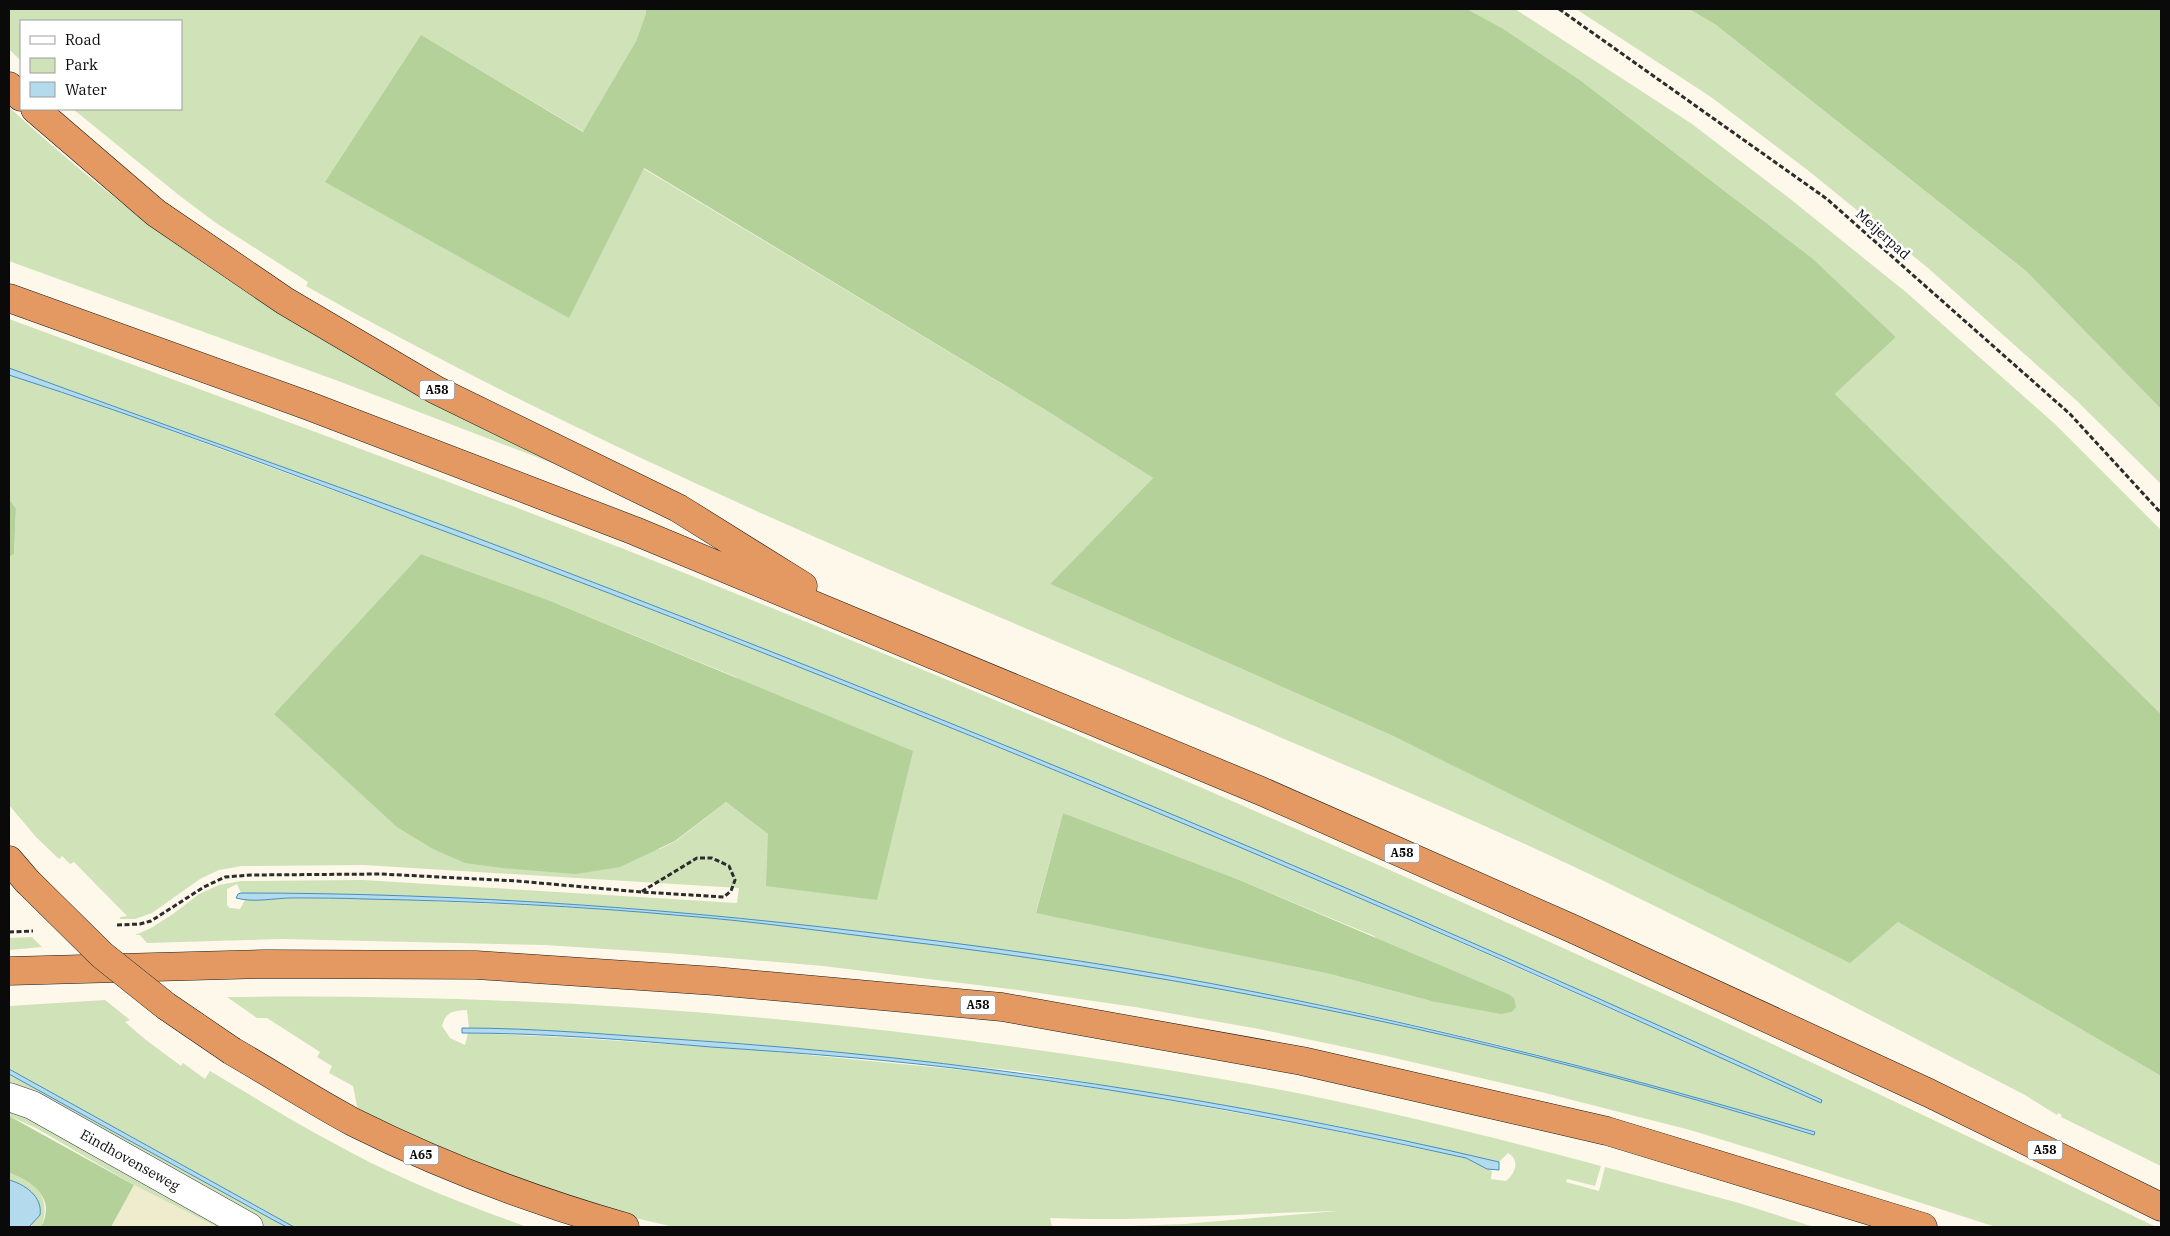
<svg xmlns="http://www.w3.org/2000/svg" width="2170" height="1236" font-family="'IBM Plex Serif',serif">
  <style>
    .farmland { fill: #efebcd }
    .green { fill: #cfe2b8; fill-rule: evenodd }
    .forest { fill: #b4d199 }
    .water { fill: #b4daee; stroke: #448fbc }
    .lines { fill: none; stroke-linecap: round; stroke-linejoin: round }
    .street-casing { stroke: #3d3d3d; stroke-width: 29 }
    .highway-casing { stroke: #1b1b1b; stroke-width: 29 }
    .path { stroke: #2c2c2c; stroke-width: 3; stroke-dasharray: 5 2.5; stroke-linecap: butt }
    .street { stroke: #fff; stroke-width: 28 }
    .highway { stroke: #e39961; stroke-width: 28 }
    .highway-bridge-casing { stroke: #1b1b1b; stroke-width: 29; stroke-linecap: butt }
    .highway-bridge { stroke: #e39961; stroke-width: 28 }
    .labels { text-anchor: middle; stroke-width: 5; stroke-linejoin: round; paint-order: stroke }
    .shield { fill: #fff; stroke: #545454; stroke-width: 1 }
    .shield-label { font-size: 12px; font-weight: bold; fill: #0a0a0a }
    .street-label { font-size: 14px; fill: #0a0a0a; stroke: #fff }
  </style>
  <rect width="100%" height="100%" fill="#fdf8ea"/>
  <path class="farmland" d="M134,1185L217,1227H111Z"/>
  <path class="green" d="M9,9H646V13L636,41L584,132L421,35L1044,409L1153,478L1050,584L1391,735L1850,962L1898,922L2161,1076V1166L2061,1117L2062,1115L2058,1113L2057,1115L2025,1095C1889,1025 1754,954 1616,887C1514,837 1408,792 1303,747C967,601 625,467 306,286L308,282L216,223L180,196L73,109H181V21H21V61L9,49Z
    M1467,9H1515L1692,124L1789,198L1907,293L2055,424L2161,530V714L1835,394L1896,337L1812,258L1580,80L1502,28Z
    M1576,9H1689L1716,25L2026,271L2161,409V484L2077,401L1928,268L1810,172L1711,97Z
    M9,107C89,181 175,247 268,306L578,473L341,382L9,261Z
    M9,319C229,400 449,480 667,566C1172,767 1668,989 2156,1227H1996L1772,1155L1690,1130L1541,1092L1382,1055L1259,1029L1135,1007L1018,990L823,966L681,954L545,945L282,939L147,943L140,935H135L151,928L173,914L199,894L219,885L241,881L363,880L737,903L739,888L364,865L242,866L219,870L200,879L152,913L135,919H120V917L127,916L74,862L70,864L62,856L59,859L36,837L9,805V557L14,554L16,510L9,499V375L139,419L550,570L875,697L1190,826L1405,918L1821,1102L1776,1079L1335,884L735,637L531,558L9,368ZM421,554L548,600L736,677L877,900L768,834L726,802L676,841L660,849L274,714ZM1063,813L1237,879L1374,936L1431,1001L1330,974L1036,912ZM237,884L241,893C500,893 760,915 1017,952C1287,991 1555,1050 1814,1135C1509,1039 1193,975 875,937C812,930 748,921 684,915C607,909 530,905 453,902C383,899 314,897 245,900L240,909L230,908L227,905V889Z
    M32,937L42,947L9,950V938Z
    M227,997C562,992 897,1022 1227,1080C1353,1102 1477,1133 1601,1166L1595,1186L1567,1179L1566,1182L1599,1191L1605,1167L1739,1203L1814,1227H1105L1184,1224L1337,1211C1242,1213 1146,1222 1050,1218L1052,1227H674L614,1213L515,1182L361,1112L357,1106L353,1086L329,1073L332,1066L317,1057L320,1052L267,1018H257ZM467,1010L469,1028L620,1035L750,1044L1018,1071L1224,1105L1338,1126L1499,1162L1508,1153C1520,1160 1516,1173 1506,1181L1491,1179L1492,1171L1466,1158L1320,1128L1135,1094L983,1072L756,1050L561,1037L468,1033L465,1045L450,1038L442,1026C446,1011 453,1011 467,1010Z
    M105,1000L130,1020L125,1022L146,1040L181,1066L183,1063L205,1079L210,1071C275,1110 340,1150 410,1181C448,1198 488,1213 527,1227H294L9,1069V1006Z
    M9,1074L38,1089L287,1227H262L9,1087Z
    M9,1105L227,1227H217L134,1185L36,1128L9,1116Z
    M9,1173C37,1181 52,1199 41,1227H29L32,1226L9,1180Z"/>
  <path class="forest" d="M646,9H1467L1502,28L1580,80L1812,258L1896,337L1835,394L2161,714V1076L1898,922L1850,963L1391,735L1050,584L1153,478L1044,409L644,168L569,318L325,182L421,35L583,132L636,41L646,13Z
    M1689,9H2161V409L2026,271L1716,25Z
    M9,499L16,509L14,554L9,557Z
    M421,554L548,600L913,751L877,900L766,886L768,834L726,802L675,841L620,867L576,874L502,868L465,863L433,849L397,827L274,714Z
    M1063,813L1237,879L1508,994L1514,998L1516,1007L1512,1012L1501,1014L1431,1001L1330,974L1036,913Z
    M9,1116L134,1185L111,1227H41C44,1221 46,1215 46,1208C45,1190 24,1177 9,1173Z"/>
  <path class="water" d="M9,368C184,433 361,493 535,560C970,726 1400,905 1822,1100L1821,1103C1681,1040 1541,976 1399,915C1078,777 753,645 425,524C287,472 149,420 9,375Z
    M241,893C463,893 685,909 905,937C1022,951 1139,969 1255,992C1444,1029 1630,1077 1815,1132L1814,1135C1510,1040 1195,975 878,938C814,930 750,921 686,916C579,906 472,901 365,899C341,898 316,898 292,898C274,898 254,903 236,898L238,894Z
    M462,1028C537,1028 613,1035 688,1040C961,1058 1232,1099 1499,1162V1170L1487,1169L1466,1158C1307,1123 1146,1093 985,1072C894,1060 802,1053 711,1047C628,1040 545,1033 462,1033Z
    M9,1069L294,1227H287L277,1222L9,1074Z
    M9,1180C24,1184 43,1196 40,1215L29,1227H9Z"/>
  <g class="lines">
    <g class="street-casing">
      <path id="street" d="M9,1097L32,1105L249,1227"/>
    </g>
    <g class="highway-casing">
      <path id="highway" d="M9,86L21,97
        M35,109L156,213L285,301L436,390L678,508L803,586
        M9,298L309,406L635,531L1261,791L1571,928L1929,1093L2161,1207
        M9,860L27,881
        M9,971L266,964L476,965L715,981L1002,1007L1302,1061L1607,1131L1923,1227
        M232,1051C272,1074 312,1100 353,1122C441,1166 531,1200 625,1227"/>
    </g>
    <path class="path" d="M1559,9L1827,199L2070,414L2161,513
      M117,925L140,924L151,921L204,887L225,877L251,875L381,874L517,881L641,892L724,897L731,891L735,880L729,866L712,858H697L641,892
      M9,932L33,931"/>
    <use href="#street" class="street"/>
    <use href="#highway" class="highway"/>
    <g class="highway-bridge-casing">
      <path id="highway-bridge" d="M27,881L102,955L166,1006L232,1051"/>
    </g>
    <use href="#highway-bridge" class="highway-bridge"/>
  </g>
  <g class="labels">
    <g class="shield">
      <rect x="419.5" y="380.5" width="35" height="19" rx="4"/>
      <rect x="1384.5" y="843.5" width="35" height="19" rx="4"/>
      <rect x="960.5" y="995.5" width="35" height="19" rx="4"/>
      <rect x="2027.5" y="1140.5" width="35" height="19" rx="4"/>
      <rect x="403.5" y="1145.5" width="35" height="19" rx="4"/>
    </g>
    <g class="shield-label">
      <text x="437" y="394">A58</text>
      <text x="1402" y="857">A58</text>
      <text x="978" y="1009">A58</text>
      <text x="2045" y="1154">A58</text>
      <text x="421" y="1159">A65</text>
    </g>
    <g class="street-label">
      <text transform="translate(1883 234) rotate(42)" y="5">Meijerpad</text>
      <text transform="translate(130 1160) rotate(29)" y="5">Eindhovenseweg</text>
    </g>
  </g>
  <rect width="2170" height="1236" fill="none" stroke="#0a0a0a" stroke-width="20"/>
  <rect x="20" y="20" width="162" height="90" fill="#ffffff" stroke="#9d9d9d"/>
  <rect x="30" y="36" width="25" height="8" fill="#ffffff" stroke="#9d9d9d"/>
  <text x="65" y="45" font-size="15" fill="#0a0a0a">Road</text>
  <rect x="30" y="58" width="25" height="15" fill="#cfe2b8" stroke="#9d9d9d"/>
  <text x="65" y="70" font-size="15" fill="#0a0a0a">Park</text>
  <rect x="30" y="82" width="25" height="15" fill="#b4daee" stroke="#9d9d9d"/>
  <text x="65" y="95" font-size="15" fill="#0a0a0a">Water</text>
</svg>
